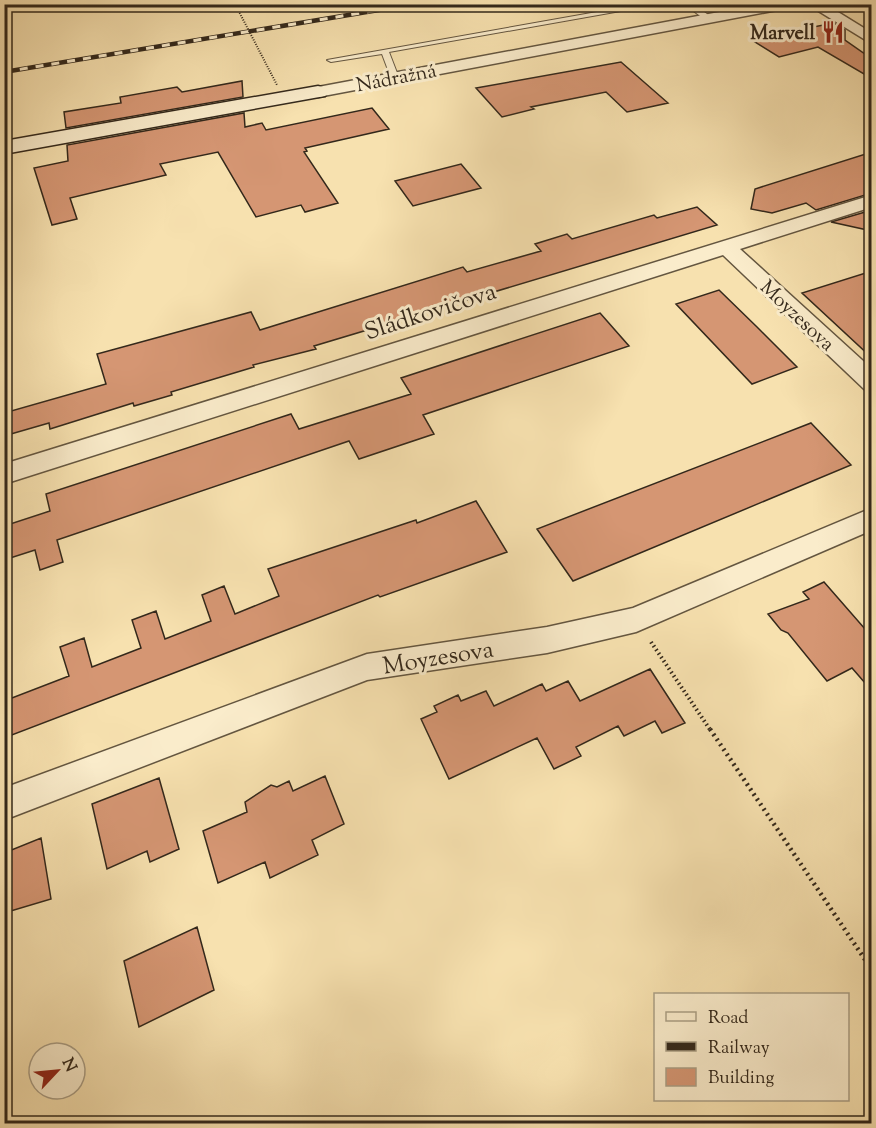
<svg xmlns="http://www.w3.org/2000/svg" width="876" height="1128" font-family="'Sorts Mill Goudy',serif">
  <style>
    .building { fill: #d59673; stroke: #33281b; stroke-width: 1.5 }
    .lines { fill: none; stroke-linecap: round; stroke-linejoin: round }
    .lane-casing { stroke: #645640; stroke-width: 2 }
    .street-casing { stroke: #645640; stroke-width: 3 }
    .secondary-casing { stroke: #33281b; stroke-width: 3 }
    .path-far1 { stroke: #33281b; stroke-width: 4; stroke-dasharray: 1.5 3; stroke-linecap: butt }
    .path { stroke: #33281b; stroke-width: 4.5; stroke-dasharray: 2 4; stroke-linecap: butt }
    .lane { fill: #faeccb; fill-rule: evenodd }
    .street { fill: #faeccb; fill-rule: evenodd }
    .secondary { fill: #faeccb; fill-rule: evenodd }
    .rail-casing { stroke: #33281b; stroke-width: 4.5 }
    .rail { stroke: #faeccb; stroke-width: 3; stroke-dasharray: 8; stroke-linecap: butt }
    .path-bridge { stroke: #33281b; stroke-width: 2; stroke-dasharray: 1 1.5; stroke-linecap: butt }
    .labels { text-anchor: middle; stroke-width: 6; stroke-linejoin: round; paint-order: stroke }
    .far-poi-label { font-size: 20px; font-weight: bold; fill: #33281b; stroke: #faeccb; text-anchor: end }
    .far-street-label { font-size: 20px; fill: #33281b; stroke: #faeccb }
    .street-label { font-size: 24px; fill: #33281b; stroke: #faeccb }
  </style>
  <rect width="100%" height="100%" fill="#f7e1af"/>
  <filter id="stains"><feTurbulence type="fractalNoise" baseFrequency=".00333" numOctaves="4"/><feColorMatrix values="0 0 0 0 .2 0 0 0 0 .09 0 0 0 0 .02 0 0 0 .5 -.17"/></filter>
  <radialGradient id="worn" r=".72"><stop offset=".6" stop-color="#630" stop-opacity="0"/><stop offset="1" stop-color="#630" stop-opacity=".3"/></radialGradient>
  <path class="building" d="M834,23L845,30V40L872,59L864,74L818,47L779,57L750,39Z
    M621,62L668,103L627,112L606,92L531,107L534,109L502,117L476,88Z
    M242,81L243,97L66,128L64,112L121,103L120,97L177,87L182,92Z
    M372,108L389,129L305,148L307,151L304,152L338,203L305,212L301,205L256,217L218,152L160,164L166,175L70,198L77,219L52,225L34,168L68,161L67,145L244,113L245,127L262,123L266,130Z
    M872,152V193L816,210L806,203L772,213L751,209L755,189Z
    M461,164L481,188L413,206L395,181Z
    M697,207L717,225L314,346L316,349L253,365L254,367L171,392L172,395L134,406L133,403L50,429L49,423L4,436V413L106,384L97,354L251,312L260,330L463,267L467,272L541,251L535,244L567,234L572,239L654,215L657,218Z
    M872,210V231L831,222Z
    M872,271V358L802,293Z
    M719,290L757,327L797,367L752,384L676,304Z
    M600,313L629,346L423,415L434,434L359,459L349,441L57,540L63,562L40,570L35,550L4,560V526L50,511L46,494L291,414L299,429L411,394L401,378Z
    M811,423L851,465L573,581L537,529Z
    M476,501L507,552L380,597L378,595L4,738V701L69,676L60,647L84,638L92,667L141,648L132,620L156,611L165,639L211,621L202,595L224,586L235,614L279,596L268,569L416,520L417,523Z
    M824,582L872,637V691L852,668L827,681L788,633L781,630L768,614L809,599L803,592Z
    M650,669L685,723L662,733L655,721L624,736L618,726L576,747L581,756L554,769L537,738L449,779L421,719L437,712L434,706L458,695L461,701L486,691L494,706L542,684L546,691L568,681L580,701Z
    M325,776L344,824L312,840L318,855L270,878L265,862L218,883L203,831L247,812L245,802L271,785L277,787L289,781L293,791Z
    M159,778L179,849L150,862L147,851L107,869L92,804Z
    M41,838L51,899L4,913V853Z
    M197,927L214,990L139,1027L124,961Z"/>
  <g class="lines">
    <g class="lane-casing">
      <path id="lane" d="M642,4H660L389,52L399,78L395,80L391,78L382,54L331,62L327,60Z
        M684,4H693L714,19L707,21Z"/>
    </g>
    <g class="street-casing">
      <path id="street" d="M762,4H795L788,8L318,97L310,92L318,87Z
        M807,4H825L872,33V44Z
        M872,195V207L740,249L872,369V391L864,389L723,255L4,484V464Z
        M872,508V530L636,632L547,653L367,680L4,820V788L367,654L547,627L633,608Z"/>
    </g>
    <g class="secondary-casing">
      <path id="secondary" d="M318,86L325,88L328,92L325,96L4,154V141Z"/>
    </g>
    <path class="path-far1" d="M651,642L711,731"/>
    <path class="path" d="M710,729L872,970"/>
    <use href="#lane" class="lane"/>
    <use href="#street" class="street"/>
    <use href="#secondary" class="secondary"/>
    <g class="rail-casing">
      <path id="rail" d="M4,12L34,4
        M4,72L415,4"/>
    </g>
    <use href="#rail" class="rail"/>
    <path class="path-bridge" d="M235,4L277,85"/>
  </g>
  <defs>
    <g id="restaurant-bare" transform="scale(1.8)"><path d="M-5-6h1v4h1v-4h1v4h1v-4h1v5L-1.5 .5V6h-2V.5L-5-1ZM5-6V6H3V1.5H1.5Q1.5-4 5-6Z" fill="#8f2418" stroke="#faeccb" stroke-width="2.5" paint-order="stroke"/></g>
  </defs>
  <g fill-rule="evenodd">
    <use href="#restaurant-bare" x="833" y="32"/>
  </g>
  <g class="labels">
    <g class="far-poi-label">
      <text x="815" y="39">Marvell</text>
    </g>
    <g class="far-street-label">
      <text transform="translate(396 77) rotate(-11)" y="7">Nádražná</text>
      <text transform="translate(798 315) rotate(43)" y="7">Moyzesova</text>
    </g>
    <g class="street-label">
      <text transform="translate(430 311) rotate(-18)" y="8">Sládkovičova</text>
      <text transform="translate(438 657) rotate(-9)" y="8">Moyzesova</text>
    </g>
  </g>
  <rect width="876" height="1128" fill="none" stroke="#f7e1af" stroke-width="24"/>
  <rect x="6" y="6" width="864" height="1116" fill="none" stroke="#33281b" stroke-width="3"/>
  <rect x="12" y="12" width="852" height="1104" fill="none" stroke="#33281b" stroke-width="1.5"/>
  <rect x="654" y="993" width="195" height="108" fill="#faeccb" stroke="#aa9e85" stroke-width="1.5"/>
  <rect x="666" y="1012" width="30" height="9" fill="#faeccb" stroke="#aa9e85" stroke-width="1.5"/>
  <text x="708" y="1023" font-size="18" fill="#33281b">Road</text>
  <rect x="666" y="1042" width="30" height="9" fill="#33281b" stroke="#aa9e85" stroke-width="1.5"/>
  <text x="708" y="1053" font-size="18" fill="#33281b">Railway</text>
  <rect x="666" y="1068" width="30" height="18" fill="#d59673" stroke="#aa9e85" stroke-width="1.5"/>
  <text x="708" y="1083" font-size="18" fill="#33281b">Building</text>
  <g transform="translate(57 1071) rotate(64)"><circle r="28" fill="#faeccb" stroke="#aa9e85" stroke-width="1.5"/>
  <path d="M0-4.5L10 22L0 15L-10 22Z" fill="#8f2418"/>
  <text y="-9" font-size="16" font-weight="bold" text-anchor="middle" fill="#33281b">N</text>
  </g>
  <rect width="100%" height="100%" filter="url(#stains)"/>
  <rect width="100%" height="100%" fill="url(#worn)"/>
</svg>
